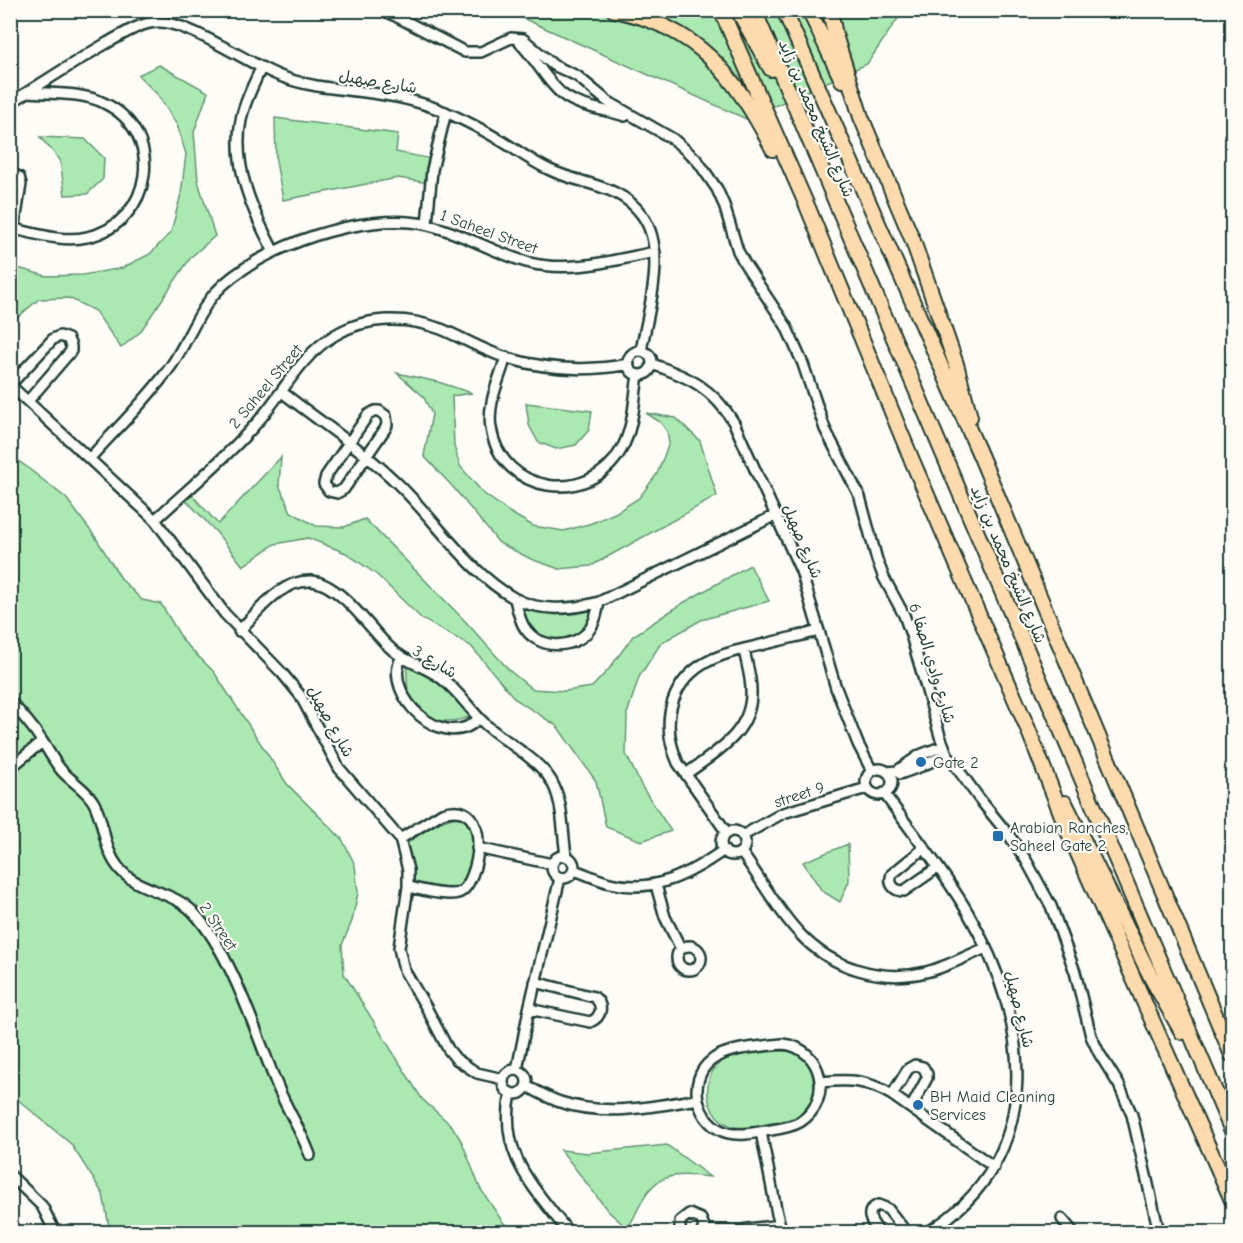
<svg xmlns="http://www.w3.org/2000/svg" width="1243" height="1243" font-family="'Comic Neue','Playpen Sans Arabic',sans-serif">
  <style>
    .green { fill: #aaeab2; stroke: #649473; stroke-width: 1.5 }
    .lines { fill: none; stroke-linecap: round; stroke-linejoin: round }
    .minor-casing { stroke: #1f3d34; stroke-width: 14 }
    .highway-casing { stroke: #1f3d34; stroke-width: 18 }
    .minor { stroke: #fdfcf7; stroke-width: 9 }
    .highway { stroke: #fedbac; stroke-width: 14 }
    .poi-dot { fill: #1f6fb2; stroke: #fdfcf7; stroke-width: 2 }
    .labels { text-anchor: middle; stroke-width: 4.5; stroke-linejoin: round; paint-order: stroke }
    .street-label { font-size: 16px; fill: #1f3d34; stroke: #fdfcf7 }
    .poi-label { font-size: 16px; fill: #1f3d34; stroke: #fdfcf7; text-anchor: start }
  </style>
  <rect width="100%" height="100%" fill="#fdfcf7"/>
  <filter id="ink" filterUnits="userSpaceOnUse"><feTurbulence type="fractalNoise" baseFrequency=".0167" numOctaves="2"/><feDisplacementMap in="SourceGraphic" scale="12" xChannelSelector="R" yChannelSelector="G"/><feConvolveMatrix kernelMatrix="1 2 1 2 8 2 1 2 1" color-interpolation-filters="sRGB"/></filter>
  <g filter="url(#ink)">
    <path class="green" d="M507,11H903L867,64L746,119Z
      M159,65L208,92L194,132L198,181L215,236L191,257L140,332L121,348L95,311L69,298L39,299L11,323V266L46,276L83,275L122,268L150,254L171,232L181,194L186,154L177,125L158,95L138,75Z
      M275,118L398,134L396,152L432,159L428,183L398,178L283,200L276,161Z
      M40,137L85,139L104,158L103,179L87,194L65,195L60,160Z
      M397,373L438,382L472,393L452,396L454,446L460,466L483,493L509,512L533,526L564,531L592,523L617,512L639,498L657,474L669,443L667,431L660,422L646,413L676,418L700,441L717,496L591,566L559,569L531,559L499,543L453,487L424,456L432,414L423,396Z
      M526,403L592,411L589,430L576,445L556,449L538,442L529,425Z
      M10,454L66,498L96,538L122,580L142,600L161,604L184,642L214,672L287,784L342,839L355,865L358,893L352,921L342,945L344,974L422,1099L452,1126L462,1142L480,1188L502,1221L513,1232H110L103,1194L71,1144L11,1094L10,969L13,957L10,921Z
      M281,457L279,485L291,512L316,526L344,527L365,519L465,621L510,671L532,689L565,691L592,687L609,669L633,636L683,603L750,565L769,601L701,620L661,643L639,677L627,714L626,754L642,787L671,831L641,841L606,827L596,781L557,726L515,699L471,646L422,619L377,575L346,553L308,538L275,544L243,566L217,533L186,500L192,495L218,524Z
      M520,605L533,610H593C592,614 591,620 589,624C580,645 546,646 530,632C523,625 521,614 520,605Z
      M407,664L443,681L472,716C447,726 419,722 409,693C406,684 407,673 407,664Z
      M458,817L469,822L475,836L473,854L466,882L460,888L453,891L410,888L403,846C420,835 437,820 458,817Z
      M848,844L849,881L840,902L822,891L803,862Z
      M790,1051C819,1059 822,1099 799,1117C782,1120 753,1130 735,1127C704,1120 697,1074 726,1059C744,1050 770,1052 790,1051Z
      M667,1145L710,1177C654,1170 651,1182 628,1229L608,1211L561,1150L587,1153Z"/>
    <g class="lines">
      <g class="minor-casing">
        <path id="minor" d="M384,10L465,52H481L511,38L523,39L553,65L577,76L607,101L673,139L697,160L717,189L724,205L738,251L745,264L786,326L803,364L825,429L860,497L877,560L884,578L904,615L911,635L940,736L947,754L978,797L1011,838L1026,860L1051,906L1075,972L1091,1036L1099,1053L1119,1085L1132,1115L1159,1232
          M520,43C535,58 547,82 562,94C580,108 604,109 625,116
          M261,68C254,84 244,102 241,120C232,167 253,212 274,252
          M10,103C43,83 74,62 107,43C122,35 139,23 157,22C186,20 249,64 280,76C323,93 370,88 413,101C444,109 473,124 500,140C517,150 532,162 550,170C582,185 620,184 642,215C668,251 648,311 641,351
          M10,173L19,177L21,184L14,229
          M427,224L432,170L446,112
          M10,228C34,233 63,243 87,237C153,223 167,133 104,103C82,92 53,94 28,92
          M628 363a12 12 0 1 1 24 0a12 12 0 1 1-24 0Z
          M506,357C499,380 487,404 491,428C501,494 589,507 621,450C634,428 634,399 638,375
          M652,364C689,377 713,388 734,423L801,571L836,688L858,744L872,771
          M10,385L155,520L225,614L282,673L300,695L339,768L400,839L408,870V887L399,948L404,970L426,1007L448,1049L456,1059L477,1073L503,1079
          M10,385L53,339L60,336L68,339L71,346V351L28,401
          M282,392C320,422 362,449 397,483C435,519 469,573 514,598C539,612 572,610 599,602L776,515
          M375,411H379L386,416L387,425L385,429L344,489L337,493L329,491L324,484L326,476L368,415Z
          M90,458C117,428 147,400 171,366C187,343 196,315 215,293C258,246 366,210 428,225C464,233 495,254 530,263C571,273 614,260 655,252
          M155,520C188,489 224,460 254,426C282,396 299,356 335,335C366,316 407,316 441,329C463,338 484,351 507,358C548,370 587,372 629,364
          M515,599C517,608 519,617 523,625C536,650 574,651 590,629C596,620 597,612 599,602
          M239,631C259,611 281,579 312,581C340,584 368,626 387,645C402,661 423,665 441,678C459,691 469,709 485,724C505,742 532,755 548,776C564,797 562,831 566,855
          M401,658C382,695 445,755 479,718
          M10,702C22,714 33,727 42,741C49,751 54,762 62,771C72,782 87,790 94,803C105,824 103,848 118,867C137,892 173,890 194,913C232,954 256,1034 277,1085C287,1110 301,1130 310,1155
          M10,768L42,742
          M866 782a13 13 0 1 1 26 0a13 13 0 1 1-26 0Z
          M887,772L897,771L920,755L943,746
          M686,774C716,752 753,732 751,690C751,676 746,662 744,649
          M900,774L922,766L947,754
          M884,793C912,833 944,871 968,913C1031,1022 1048,1157 928,1232
          M721 843a12 12 0 1 1 24 0a12 12 0 1 1-24 0Z
          M727,833L678,763C669,743 666,722 673,701C687,661 725,653 761,645C780,640 800,636 819,631
          M742,836L783,813L867,788
          M400,839L442,813C496,796 479,887 458,893C446,897 420,889 408,887
          M477,848L552,864
          M923,849L892,874C888,884 894,891 904,891L937,868
          M741,852C761,879 777,910 800,934C831,968 882,983 926,972C947,967 966,956 986,948
          M552 867a11 11 0 1 1 22 0a11 11 0 1 1-22 0Z
          M574,870C586,874 598,880 610,883C653,894 690,874 724,850
          M656,885L665,917L681,949
          M677 958a12 12 0 1 1 24 0a12 12 0 1 1-24 0Z
          M529,1009L590,1022C602,1017 604,1005 594,997L535,982
          M783,1044C823,1048 834,1100 800,1122C790,1128 777,1129 765,1131C754,1133 740,1136 728,1133C697,1125 685,1080 712,1060C726,1048 764,1046 783,1044Z
          M517,1070L529,1009L560,878
          M503 1082a12 12 0 1 1 24 0a12 12 0 1 1-24 0Z
          M821,1082C850,1079 867,1080 892,1095L994,1167
          M526,1086C537,1091 548,1098 560,1102C605,1117 652,1107 698,1099
          M511,1093C498,1155 534,1187 568,1232
          M892,1095L908,1069L915,1065L923,1067L927,1074V1078L911,1108
          M761,1132L777,1214L782,1232
          M10,1175L42,1206L55,1232
          M1062,1219L1073,1232
          M703,1230H741L780,1225
          M680,1232V1221L689,1214L701,1219L704,1226L702,1232
          M879,1232C872,1223 863,1212 878,1205L888,1209L906,1232"/>
      </g>
      <g class="highway-casing">
        <path id="highway" d="M614,10C699,27 735,76 773,149
          M721,10L808,208L911,458L1028,729L1068,831L1232,1200
          M738,10L771,69
          M754,10L1232,1131
          M784,10L981,457L1232,1055
          M809,10L842,80
          M830,10L835,35L861,117L913,241L956,364L970,417
          M1065,803L1152,979L1182,1032"/>
      </g>
      <use href="#minor" class="minor"/>
      <use href="#highway" class="highway"/>
    </g>
  </g>
  <g class="poi-dot">
    <circle cx="921" cy="762" r="6"/>
    <rect x="992" y="830" width="12" height="12" rx="3"/>
    <circle cx="918" cy="1105" r="6"/>
  </g>
  <g class="labels">
    <g class="street-label">
      <text transform="translate(378 81) rotate(9)" y="6">شارع صهيل</text>
      <text transform="translate(817 118) rotate(67)" y="6">شارع الشيخ محمد بن زايد</text>
      <text transform="translate(489 231) rotate(20)" y="6">1 Saheel Street</text>
      <text transform="translate(265 386) rotate(-50)" y="6">2 Saheel Street</text>
      <text transform="translate(803 541) rotate(67)" y="6">شارع صهيل</text>
      <text transform="translate(1009 564) rotate(67)" y="6">شارع الشيخ محمد بن زايد</text>
      <text transform="translate(435 661) rotate(31)" y="6">3 شارع</text>
      <text transform="translate(933 663) rotate(73)" y="6">شارع وادي الصفا 6</text>
      <text transform="translate(331 721) rotate(61)" y="6">شارع صهيل</text>
      <text transform="translate(799 794) rotate(-18)" y="6">street 9</text>
      <text transform="translate(219 926) rotate(56)" y="6">2 Street</text>
      <text transform="translate(1020 1009) rotate(76)" y="6">شارع صهيل</text>
    </g>
    <g class="poi-label">
      <text x="933" y="768">Gate 2</text>
      <text x="1010" y="833">Arabian Ranches,<tspan x="1010" dy="18">Saheel Gate 2</tspan></text>
      <text x="930" y="1102">BH Maid Cleaning<tspan x="930" dy="18">Services</tspan></text>
    </g>
  </g>
  <rect width="1243" height="1243" fill="none" stroke="#fdfcf7" stroke-width="36"/>
  <rect x="18" y="18" width="1207" height="1207" fill="none" stroke="#1f3d34" stroke-width="2" filter="url(#ink)"/>
</svg>
